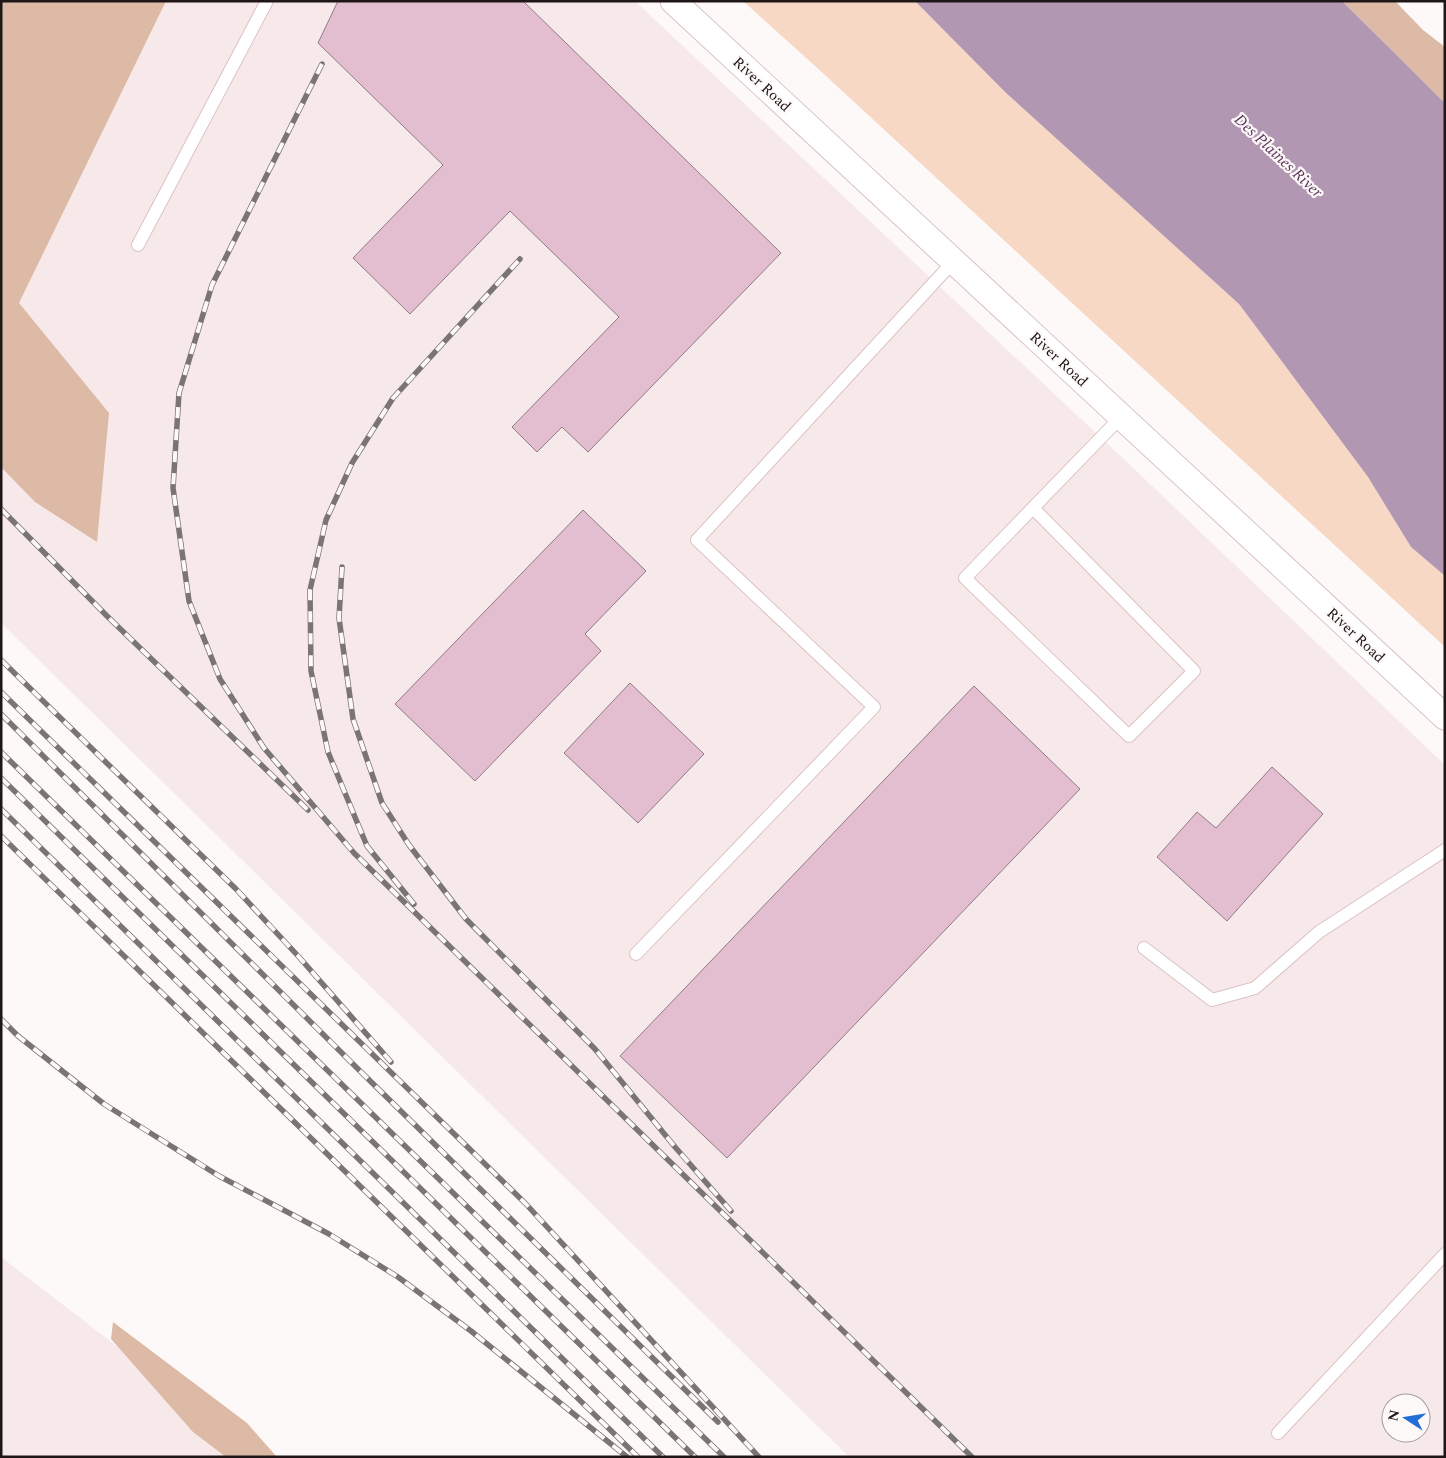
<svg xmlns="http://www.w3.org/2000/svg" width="1446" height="1458" font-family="Spectral,serif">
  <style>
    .built { fill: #f7e9ea; fill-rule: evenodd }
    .green { fill: #f7d8c5 }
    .forest { fill: #dcbaa5 }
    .water { fill: #b197b2 }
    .building { fill: #e3bed0; stroke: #907b85 }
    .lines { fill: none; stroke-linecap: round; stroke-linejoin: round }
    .lane-casing { stroke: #dbc2c5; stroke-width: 14 }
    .street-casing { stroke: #dbc2c5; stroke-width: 27 }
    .lane { stroke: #fff; stroke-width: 12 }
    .street { stroke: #fff; stroke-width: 25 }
    .rail-casing { stroke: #7b7475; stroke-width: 5.5 }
    .rail { stroke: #fef9f9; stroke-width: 4; stroke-dasharray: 11; stroke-linecap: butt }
    .labels { text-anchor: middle; stroke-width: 4.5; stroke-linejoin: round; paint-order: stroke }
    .street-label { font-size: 15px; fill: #1e1617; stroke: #fef9f9 }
    .water-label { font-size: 16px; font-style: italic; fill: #58345a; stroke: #fef9f9 }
  </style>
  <rect width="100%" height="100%" fill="#fef9f9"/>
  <path class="built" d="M1,1H635L1128,463L1445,765V1457H849L1,623ZM1391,1403H1421V1433H1391Z
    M1,1257L261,1457H1Z"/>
  <path class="green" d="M743,1H915L1005,92L1239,304L1368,477L1411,547L1445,576V647L814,65Z"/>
  <path class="forest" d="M1,1H166L19,303L109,413L97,542L35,502L1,467Z
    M1342,1H1395L1423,30L1445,47V103Z
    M113,1322L247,1423L277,1457H226L193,1432L111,1339Z"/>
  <path class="water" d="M915,1H1342L1445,103V576L1411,547L1368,477L1239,304L1005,92Z"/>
  <path class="building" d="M338,1H523L781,253L588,452L562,427L537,452L512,427L619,317L510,211L410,314L353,258L443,165L318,43Z
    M583,510L646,571L585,634L601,651L475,781L395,704Z
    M630,683L704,754L638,823L564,753Z
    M974,686L1080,789L727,1158L620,1056Z
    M1272,767L1323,814L1227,921L1157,857L1197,812L1216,828Z"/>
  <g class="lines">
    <g class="lane-casing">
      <path id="lane" d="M138,245L267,1
        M1033,508L1194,671L1129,736L965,578L1121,417
        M1144,948L1212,1000L1255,988L1319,932L1445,850
        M636,954L874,707L697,540L953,262
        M1278,1433L1445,1254"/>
    </g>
    <g class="street-casing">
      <path id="street" d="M673,1L1445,717"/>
    </g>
    <use href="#lane" class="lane"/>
    <use href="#street" class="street"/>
    <g class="rail-casing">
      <path id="rail" d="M322,64L212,285L179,393L173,488L189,601L220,679L264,748L354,853L972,1457
        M1,509L109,618L308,810
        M342,567L339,618L353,719L382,803L409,845L466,919L595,1049L675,1147L731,1211
        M1,660L236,889L299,957L391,1062
        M1,692L525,1203L759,1457
        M1,714L358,1069L718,1422
        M1,752L724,1457
        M1,778L695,1457
        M1,809L663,1457
        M1,836L638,1457
        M414,904L367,846L328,752L311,671L310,590L326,520L352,463L393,398L520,259
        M1,1019L18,1036L104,1104L219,1176L329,1234L398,1277L471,1331L627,1457"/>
    </g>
    <use href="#rail" class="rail"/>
  </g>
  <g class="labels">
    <g class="street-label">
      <text transform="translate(762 84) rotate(43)" y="5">River Road</text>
      <text transform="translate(1059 359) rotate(43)" y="5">River Road</text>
      <text transform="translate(1356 635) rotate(43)" y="5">River Road</text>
    </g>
    <g class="water-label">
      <text transform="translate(1279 155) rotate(43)" y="6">Des Plaines River</text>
    </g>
  </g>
  <rect width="1446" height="1458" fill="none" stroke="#1e1617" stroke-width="5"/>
  <g transform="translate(1406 1418) rotate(282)"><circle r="24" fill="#fef9f9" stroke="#a49e9f"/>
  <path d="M0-4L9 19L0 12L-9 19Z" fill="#226dd8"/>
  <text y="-8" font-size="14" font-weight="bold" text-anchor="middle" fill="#1e1617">N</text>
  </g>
</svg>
